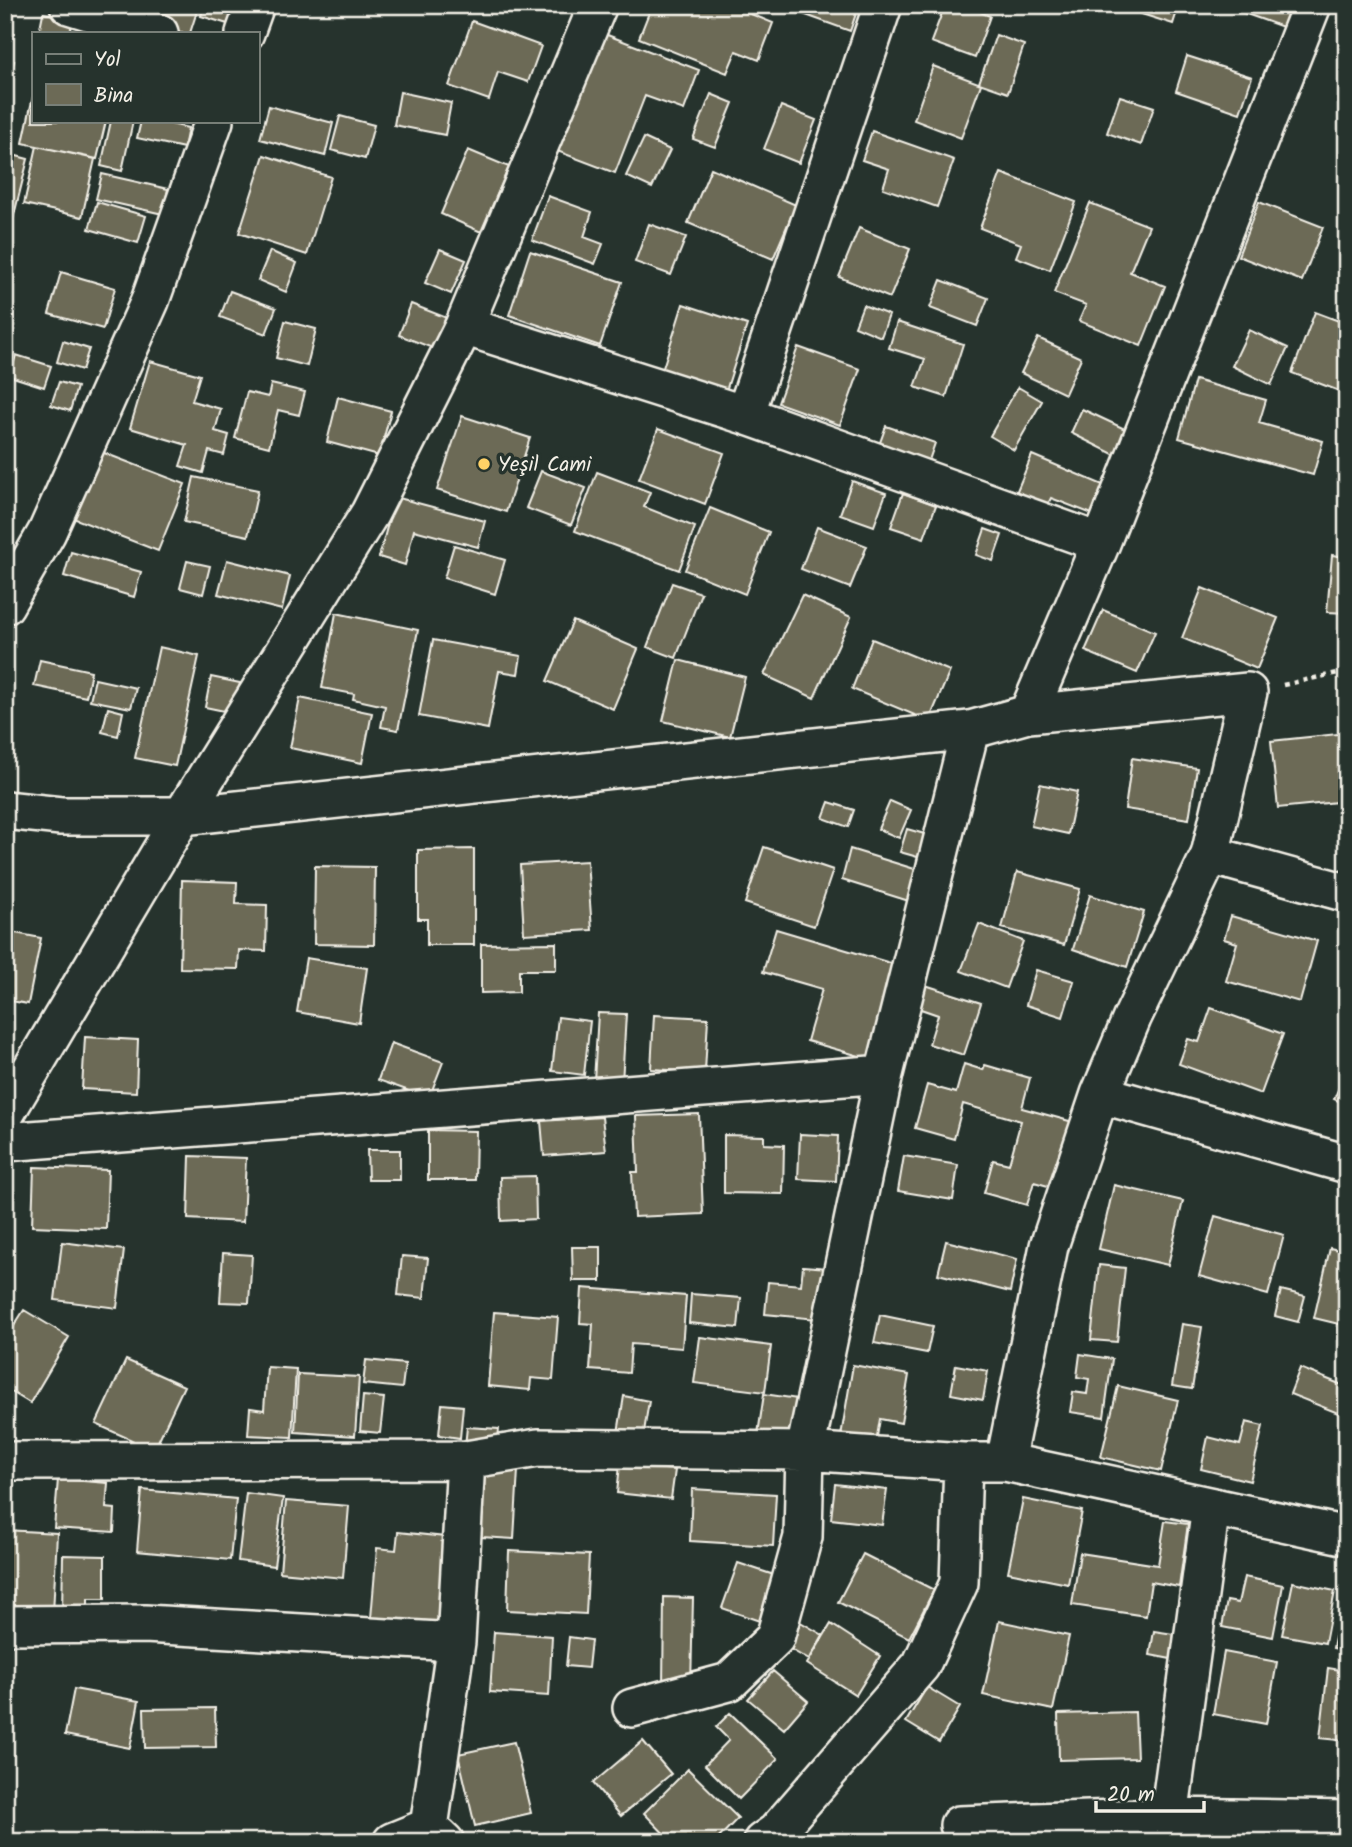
<svg xmlns="http://www.w3.org/2000/svg" width="1352" height="1847" font-family="Kalam,sans-serif">
  <style>
    .building { fill: #6c6a56; stroke: #f4f1e8; stroke-width: 2 }
    .lines { fill: none; stroke-linecap: round; stroke-linejoin: round }
    .minor-casing { stroke: #f4f1e8; stroke-width: 42 }
    .path { stroke: #f4f1e8; stroke-width: 4.5; stroke-dasharray: 5 5; stroke-linecap: butt }
    .minor { stroke: #26332d; stroke-width: 37 }
    .poi-dot { fill: #ffd166; stroke: #26332d; stroke-width: 2.5 }
    .labels { text-anchor: middle; stroke-width: 7; stroke-linejoin: round; paint-order: stroke }
    .poi-label { font-size: 21px; fill: #f4f1e8; stroke: #26332d; text-anchor: start }
  </style>
  <rect width="100%" height="100%" fill="#26332d"/>
  <filter id="ink" filterUnits="userSpaceOnUse"><feTurbulence type="fractalNoise" baseFrequency=".0143" numOctaves="2"/><feDisplacementMap in="SourceGraphic" scale="14" xChannelSelector="R" yChannelSelector="G"/><feConvolveMatrix kernelMatrix="1 2 1 2 8 2 1 2 1" color-interpolation-filters="sRGB"/></filter>
  <g filter="url(#ink)">
    <path class="building" d="M101,5H199L190,33H176Z
      M204,5H237L231,25L201,16Z
      M652,5H729L773,23L759,60L736,51L727,73L639,38Z
      M778,5H859L850,31Z
      M945,5H963L990,16L975,58L931,42Z
      M1130,5H1179L1173,24L1129,10Z
      M1221,5H1291L1283,27Z
      M43,13L73,18L70,33H39Z
      M472,21L541,46L528,82L498,72L489,100L449,86Z
      M602,33L699,70L684,110L645,96L615,173L557,151Z
      M996,35L1024,45L1008,93L979,83Z
      M1187,56L1252,77L1240,113L1176,91Z
      M5,59L14,61L6,95H5Z
      M933,66L981,84L961,138L914,120Z
      M400,92L451,103L445,135L394,125Z
      M711,94L733,103L715,147L693,139Z
      M33,96V121H106L97,159L23,143Z
      M1120,96L1154,107L1141,145L1107,133Z
      M269,106L333,123L325,156L260,139Z
      M781,106L816,120L799,163L764,149Z
      M340,116L374,125L365,159L331,150Z
      M111,121H133L122,171L101,166Z
      M141,121H158L188,128L184,148L137,138Z
      M872,131L954,160L937,207L883,188L889,169L862,160Z
      M644,138L670,150L652,188L626,176Z
      M37,146L95,159L82,217L24,204Z
      M468,150L509,167L481,232L441,214Z
      M5,153L28,159L13,219L5,217Z
      M264,155L331,177L307,255L239,233Z
      M711,168L796,205L773,259L688,223Z
      M1001,173L1076,202L1050,270L1016,257L1021,244L980,228Z
      M102,174L168,189L163,214L96,199Z
      M548,196L592,212L584,237L603,244L595,264L532,240Z
      M97,202L146,216L138,243L89,229Z
      M1259,202L1323,227L1302,281L1238,256Z
      M1090,203L1149,226L1130,272L1165,286L1141,346L1079,321L1086,305L1054,293Z
      M649,224L686,237L671,275L635,262Z
      M859,228L910,249L890,298L839,277Z
      M440,249L466,260L451,294L425,283Z
      M270,251L297,263L286,292L258,280Z
      M530,251L622,282L600,346L509,315Z
      M61,272L115,288L103,329L49,314Z
      M941,280L988,298L977,326L930,308Z
      M230,291L276,308L266,334L220,317Z
      M411,304L447,318L435,349L399,335Z
      M683,304L747,325L726,391L662,371Z
      M863,305L889,315L881,337L855,326Z
      M1315,312L1347,324V394L1292,373Z
      M285,321L316,329L307,366L276,358Z
      M897,322L963,344L946,397L915,387L925,359L889,348Z
      M1249,330L1288,348L1271,385L1232,366Z
      M1038,338L1081,358L1065,394L1021,373Z
      M63,341L89,349L82,370L57,362Z
      M798,347L860,369L840,425L778,403Z
      M16,355L51,366L44,387L10,376Z
      M150,361L200,375L192,401L221,409L215,431L229,435L224,455L209,451L203,473L180,466L187,445L130,428Z
      M1195,380L1266,400L1259,423L1323,441L1313,475L1179,438Z
      M59,382L77,387L70,411L51,405Z
      M271,384L305,392L299,415L278,410L269,447L235,438L247,392L268,397Z
      M1018,387L1042,401L1014,450L990,436Z
      M338,397L391,411L379,456L327,442Z
      M1082,409L1127,430L1115,455L1071,433Z
      M462,416L530,438L506,512L437,490Z
      M886,426L935,443L927,466L878,448Z
      M658,429L724,453L705,504L639,479Z
      M99,451L185,484L158,551L73,518Z
      M1032,455L1103,485L1092,514L1051,498L1047,506L1016,493Z
      M541,471L586,488L571,525L526,508Z
      M597,472L650,492L644,507L695,527L679,570L575,531Z
      M194,477L258,490L248,536L184,522Z
      M852,481L886,493L874,526L840,514Z
      M903,493L936,505L924,538L891,527Z
      M395,497L485,521L478,547L414,530L405,565L379,557Z
      M710,508L769,532L745,594L685,570Z
      M817,527L867,546L850,588L801,569Z
      M985,529L1002,535L993,561L976,555Z
      M454,545L505,560L495,594L444,578Z
      M71,552L141,572L134,597L64,576Z
      M1332,555L1347,557V613L1327,612Z
      M227,560L290,576L282,610L218,594Z
      M187,561L210,566L203,594L180,588Z
      M672,583L701,593L676,658L647,647Z
      M1202,588L1278,618L1257,669L1182,638Z
      M802,595L851,617L814,698L764,675Z
      M1103,610L1155,632L1137,673L1085,651Z
      M336,613L418,630L398,730L381,727L385,706L353,699L354,694L322,688Z
      M573,621L638,649L613,709L547,681Z
      M872,639L950,671L929,721L852,689Z
      M433,640L521,656L518,674L499,671L488,729L419,716Z
      M159,647L199,656L175,766L135,758Z
      M40,660L91,671L86,697L34,686Z
      M678,660L745,677L730,737L663,721Z
      M211,677L240,683L234,713L205,707Z
      M95,679L136,688L131,708L90,700Z
      M300,698L372,713L362,763L290,748Z
      M108,708L123,712L118,736L102,732Z
      M1347,733V801L1278,808L1271,741Z
      M1132,758L1197,768L1189,819L1125,809Z
      M1040,784L1077,792L1068,834L1031,826Z
      M890,801L911,810L899,838L878,829Z
      M829,802L854,810L848,827L823,818Z
      M907,829L935,837L928,860L900,852Z
      M764,847L833,870L814,926L745,903Z
      M474,849V945H427V919H418V850Z
      M850,849L921,871L912,902L842,880Z
      M587,861L592,930L524,934L520,865Z
      M315,866L375,867L374,945L314,944Z
      M1017,872L1080,889L1064,945L1002,928Z
      M182,880L237,882L236,904L267,905L266,951L239,950L238,969L180,968Z
      M1090,895L1144,912L1127,967L1073,949Z
      M1231,916L1317,941L1300,1002L1226,981L1237,943L1224,939Z
      M979,924L1023,941L1006,988L961,971Z
      M776,929L897,965L870,1059L807,1041L822,989L763,972Z
      M5,931L41,938L28,1004L5,1000Z
      M556,943V970H519V992L481,993V944Z
      M306,958L367,968L359,1023L297,1012Z
      M1036,970L1074,981L1063,1017L1026,1005Z
      M922,984L981,1003L964,1055L929,1044L938,1015L915,1007Z
      M1211,1008L1283,1034L1261,1094L1179,1064L1188,1039L1199,1042Z
      M598,1013L626,1014L622,1083L594,1081Z
      M654,1015L708,1018L705,1072L651,1069Z
      M558,1017L590,1021L584,1075L552,1071Z
      M85,1037L138,1040L136,1092L82,1089Z
      M391,1043L443,1062L429,1098L378,1080Z
      M964,1064L983,1070L985,1065L1030,1078L1022,1108L1073,1122L1055,1188L1034,1182L1027,1205L984,1193L993,1160L1009,1164L1021,1121L963,1104L954,1139L915,1128L927,1085L956,1093Z
      M1347,1069V1105L1334,1099Z
      M699,1114L703,1214L634,1217L632,1172H638L636,1116Z
      M602,1117L606,1151L544,1156L541,1121Z
      M428,1130L476,1131L475,1180H428Z
      M800,1134L838,1136L836,1181L798,1179Z
      M724,1135L764,1136V1144L784,1145L783,1194L724,1193Z
      M367,1150H400V1180H368Z
      M190,1156L246,1158L243,1222L188,1219Z
      M904,1156L958,1165L953,1200L898,1191Z
      M34,1167L108,1170L106,1229L32,1226Z
      M535,1176L536,1219L501,1221L500,1177Z
      M1114,1185L1183,1201L1168,1265L1099,1249Z
      M1215,1216L1284,1235L1268,1295L1199,1276Z
      M946,1241L1017,1259L1010,1292L938,1274Z
      M62,1242L124,1250L117,1308L55,1300Z
      M572,1247H601V1281H573Z
      M1330,1248L1347,1252V1326L1314,1318Z
      M223,1253L252,1255L249,1303L220,1302Z
      M402,1256L428,1258L424,1298L398,1295Z
      M1099,1265L1125,1268L1117,1342L1091,1340Z
      M803,1266L828,1268L826,1293L819,1292L817,1319L765,1314L768,1282L801,1285Z
      M582,1288L686,1296L682,1348L631,1344L629,1373L590,1370L593,1324L580,1323Z
      M1281,1290L1305,1296L1298,1322L1275,1316Z
      M691,1294L741,1298L738,1328L689,1323Z
      M24,1310L69,1337L30,1403L5,1388V1340Z
      M494,1312L558,1317L553,1380L531,1378L530,1390L488,1386Z
      M880,1315L933,1326L927,1353L874,1343Z
      M1182,1324L1202,1327L1192,1389L1172,1386Z
      M700,1337L771,1346L765,1392L694,1383Z
      M1080,1354L1112,1359L1104,1417L1070,1412L1073,1392L1087,1394L1089,1379L1077,1377Z
      M126,1360L184,1386L154,1450L96,1424Z
      M366,1360L405,1364L402,1388L363,1384Z
      M853,1365L909,1375L901,1423L880,1419L876,1442L841,1436Z
      M956,1365L988,1371L983,1400L951,1394Z
      M267,1367L296,1369L292,1437L248,1435L250,1408L264,1410Z
      M1300,1368L1347,1387V1406L1343,1415L1290,1394Z
      M298,1374L359,1377L355,1436L295,1432Z
      M1118,1386L1178,1400L1161,1471L1101,1457Z
      M764,1394L798,1399L792,1439L758,1434Z
      M363,1396L384,1398L380,1433L360,1431Z
      M624,1396L649,1401L643,1438L618,1433Z
      M442,1404L463,1406L460,1438L439,1435Z
      M1246,1422L1263,1426L1250,1481L1201,1469L1208,1437L1240,1445Z
      M467,1427L499,1429L497,1449L465,1446Z
      M620,1465L675,1470L671,1499L617,1493Z
      M484,1468L518,1470L514,1539L481,1537Z
      M58,1479L108,1483L106,1508L115,1509L114,1532L54,1528Z
      M835,1484L887,1490L882,1525L831,1519Z
      M692,1489L776,1494L773,1546L690,1541Z
      M142,1490L236,1499L230,1560L137,1551Z
      M246,1493L283,1498L274,1566L238,1561Z
      M1023,1499L1082,1511L1068,1584L1008,1572Z
      M286,1501L349,1506L343,1578L280,1572Z
      M1165,1521L1188,1524L1179,1587L1151,1582L1146,1616L1072,1605L1080,1553L1158,1565Z
      M5,1530L57,1533L53,1614L5,1612Z
      M398,1532L445,1537L438,1624L371,1618L377,1548L396,1550Z
      M509,1551L589,1555L586,1614L507,1610Z
      M863,1554L934,1590L909,1638L838,1602Z
      M63,1555L105,1556V1599H88V1614H62Z
      M738,1563L783,1578L768,1624L722,1608Z
      M1244,1577L1283,1585L1273,1637L1222,1627L1227,1601L1238,1603Z
      M1347,1579V1651L1333,1648Z
      M1293,1582L1335,1591L1325,1643L1282,1635Z
      M664,1597L693,1598L691,1687L663,1686Z
      M797,1620L823,1635L809,1660L783,1645Z
      M999,1621L1069,1636L1053,1710L983,1695Z
      M831,1624L880,1656L856,1695L807,1664Z
      M1154,1631L1174,1634L1171,1659L1150,1655Z
      M494,1632L552,1636L549,1696L490,1692Z
      M569,1637L591,1640L588,1668L566,1666Z
      M1224,1652L1277,1662L1266,1724L1213,1714Z
      M1328,1668L1347,1671V1741L1320,1738Z
      M773,1671L808,1701L784,1729L748,1699Z
      M927,1687L960,1707L939,1742L906,1722Z
      M74,1689L139,1701L130,1748L65,1735Z
      M215,1708L216,1747L145,1748L144,1709Z
      M1135,1712L1137,1758L1059,1760L1058,1714Z
      M730,1713L778,1759L739,1799L705,1765L729,1740L716,1727Z
      M643,1741L671,1774L621,1816L593,1783Z
      M514,1742L531,1813L475,1826L458,1754Z
      M688,1769L738,1818L715,1842H672L644,1813Z"/>
    <g class="lines">
      <g class="minor-casing">
        <path id="minor" d="M69,5L159,33
          M883,5L745,415L1101,543
          M245,33L255,5
          M464,326L745,415
          M5,605L47,532L150,301L214,121
          M1028,714L1101,543L1312,5
          M5,810L61,816H182L970,730L1028,714L1248,692L1210,855L1132,1018L1100,1094L1049,1246L1005,1462
          M1210,855L1347,893
          M1100,1094L1347,1164
          M5,1114L182,816L370,513L464,326L598,5
          M5,1142L884,1074L970,730
          M5,1461L466,1460L538,1448L805,1451L963,1462H1005L1347,1536
          M5,1625L145,1624L456,1642
          M632,1708L729,1682L775,1638L803,1537L805,1451L884,1074
          M1169,1817L1211,1507
          M959,1825L1169,1817L1347,1820
          M392,1842L429,1827
          M445,1842L429,1827L456,1642L466,1460
          M762,1842L776,1832L921,1665L959,1583L963,1462"/>
      </g>
      <path class="path" d="M1283,685L1347,671"/>
      <use href="#minor" class="minor"/>
    </g>
  </g>
  <circle class="poi-dot" cx="484" cy="464" r="7"/>
  <g class="labels">
    <g class="poi-label">
      <text x="498" y="471">Yeşil Cami</text>
    </g>
  </g>
  <rect width="1352" height="1847" fill="none" stroke="#26332d" stroke-width="28"/>
  <rect x="14" y="14" width="1324" height="1819" fill="none" stroke="#f4f1e8" stroke-width="2.5" filter="url(#ink)"/>
  <rect x="32" y="32" width="228" height="91" fill="#26332d" stroke="#787f78" stroke-width="2"/>
  <rect x="46" y="54" width="35" height="10" fill="#26332d" stroke="#787f78" stroke-width="2"/>
  <text x="94" y="66" font-size="21" fill="#f4f1e8">Yol</text>
  <rect x="46" y="84" width="35" height="21" fill="#6c6a56" stroke="#787f78" stroke-width="2"/>
  <text x="94" y="102" font-size="21" fill="#f4f1e8">Bina</text>
  <path d="M1096 1801v10h108v-10" fill="none" stroke="#f4f1e8" stroke-width="3.5"/>
  <text x="1107" y="1801" font-size="21" fill="#f4f1e8" stroke="#26332d" stroke-width="5" paint-order="stroke">20 m</text>
</svg>
